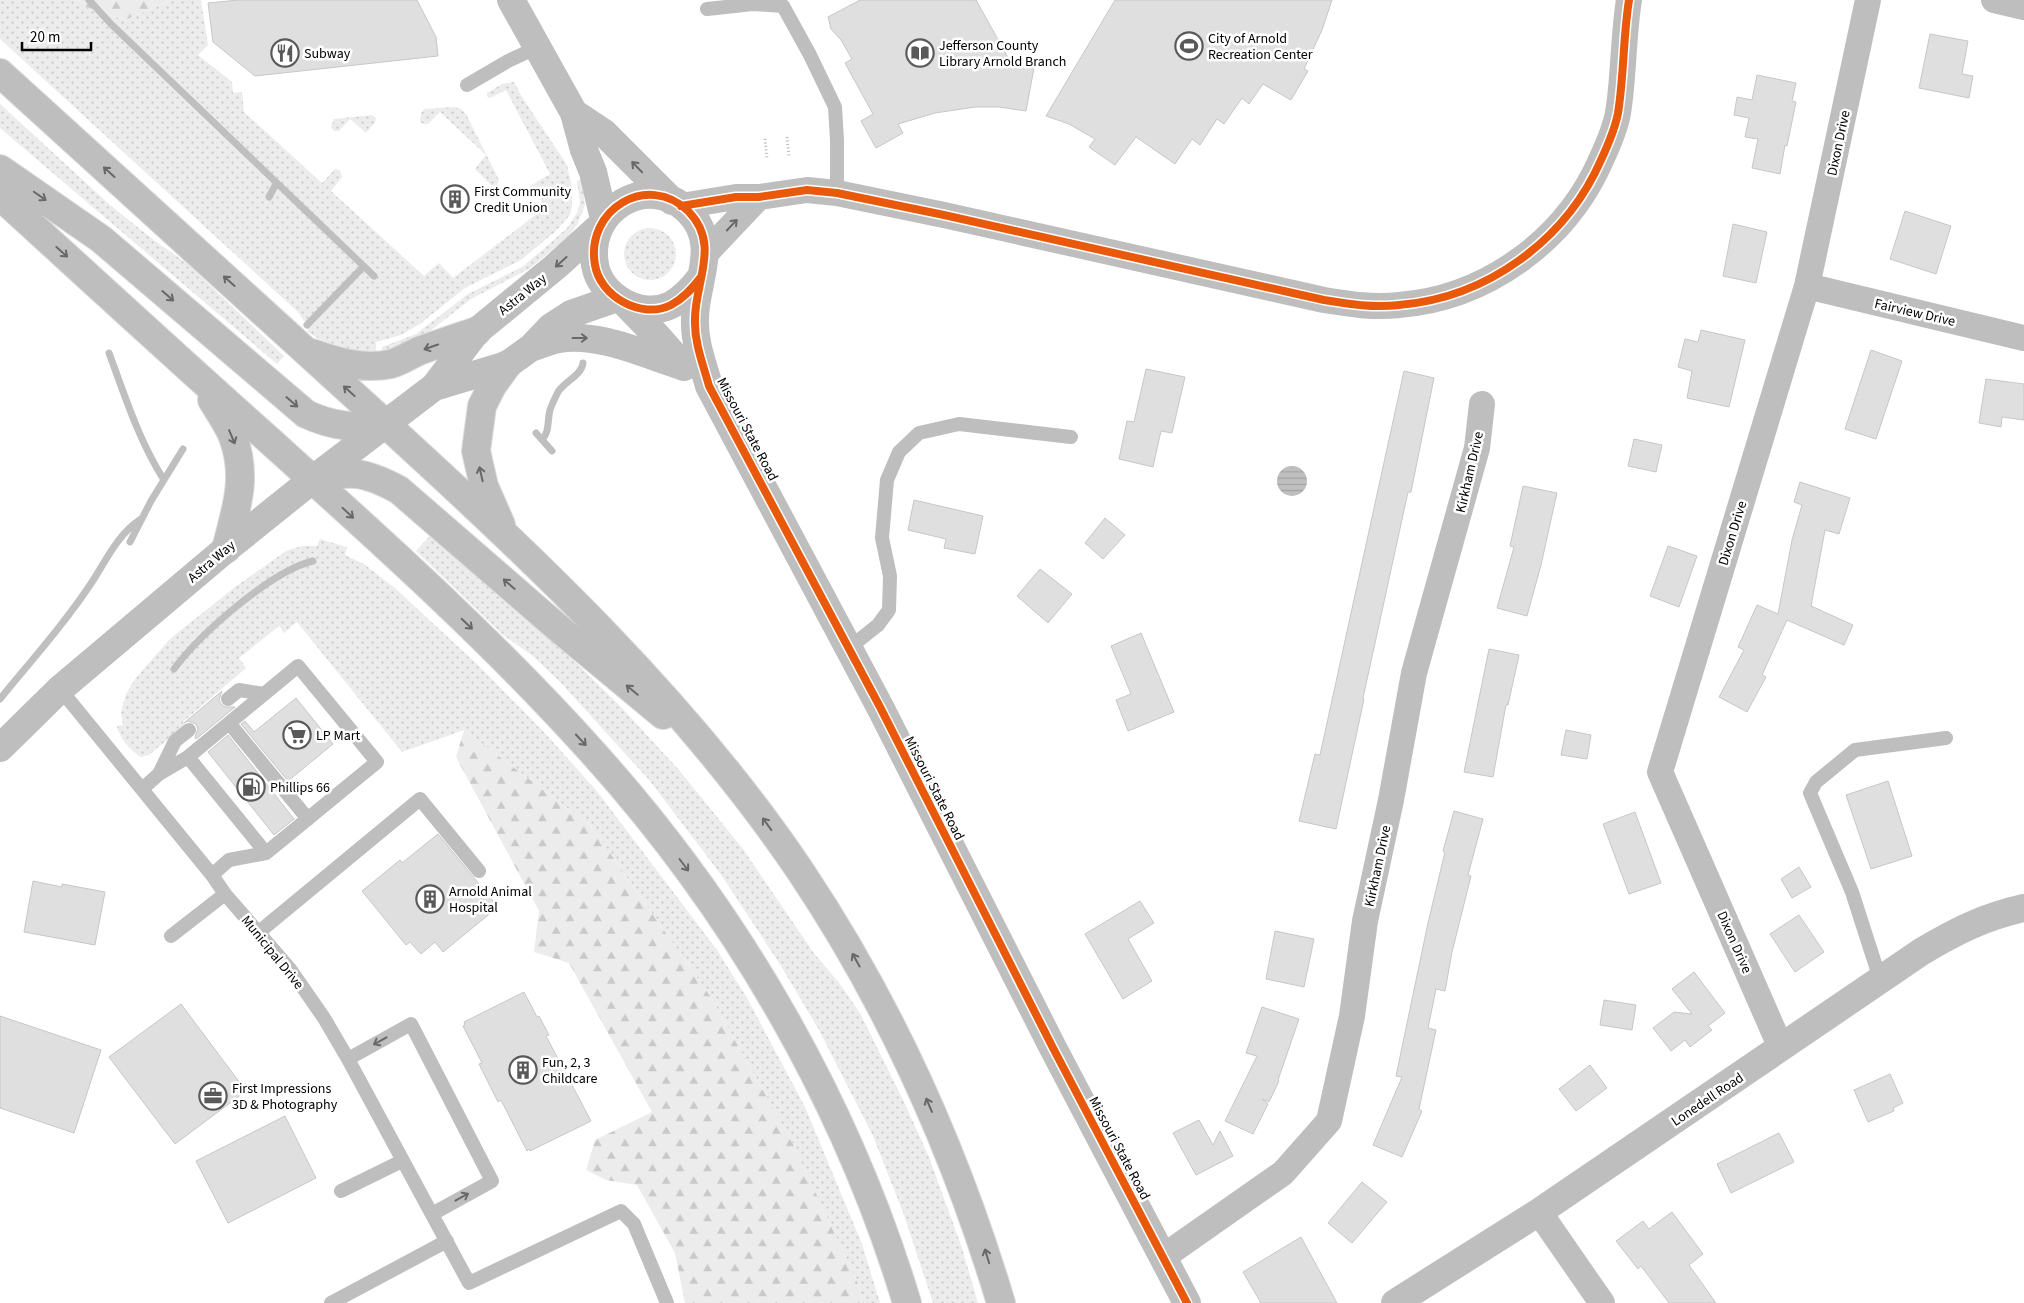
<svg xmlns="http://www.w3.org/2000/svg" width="2024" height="1303" font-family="'Source Sans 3',sans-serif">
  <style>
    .grass { fill: url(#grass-dots) }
    .forest { fill: url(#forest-firs) }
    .water { fill: url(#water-rules) }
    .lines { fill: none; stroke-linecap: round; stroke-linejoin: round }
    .stream { stroke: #bfbfbf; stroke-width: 7 }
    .building { fill: #dfdfdf; stroke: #c7c7c7 }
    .trunk-casing { stroke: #dbdbdb; stroke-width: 30 }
    .path { stroke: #b9b9b9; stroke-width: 3; stroke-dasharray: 1 2.5; stroke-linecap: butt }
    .service { stroke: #bebebe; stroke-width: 14 }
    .minor { stroke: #bebebe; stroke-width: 26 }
    .tertiary { stroke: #bebebe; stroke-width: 28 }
    .trunk { stroke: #bebebe; stroke-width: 28 }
    .cycleway-casing { stroke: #fff; stroke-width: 11 }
    .cycleway { stroke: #e8590c; stroke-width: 8 }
    .oneway { stroke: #686868 }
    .labels { text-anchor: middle; stroke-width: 5; stroke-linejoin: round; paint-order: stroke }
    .poi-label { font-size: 14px; fill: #000; stroke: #fff; text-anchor: start }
    .street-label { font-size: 14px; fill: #000; stroke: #fff }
  </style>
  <defs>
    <pattern id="grass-dots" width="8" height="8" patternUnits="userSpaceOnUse" patternTransform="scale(1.25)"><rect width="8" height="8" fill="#ececec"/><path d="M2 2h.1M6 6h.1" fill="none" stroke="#c9c9c9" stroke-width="1.8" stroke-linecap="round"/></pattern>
    <pattern id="forest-firs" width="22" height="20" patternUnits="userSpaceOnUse" patternTransform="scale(1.25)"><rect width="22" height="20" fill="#ececec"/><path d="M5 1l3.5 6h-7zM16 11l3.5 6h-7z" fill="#c9c9c9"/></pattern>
    <pattern id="water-rules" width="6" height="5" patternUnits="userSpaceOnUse" patternTransform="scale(1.25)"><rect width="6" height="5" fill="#bfbfbf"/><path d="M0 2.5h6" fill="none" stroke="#a2a2a2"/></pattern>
  </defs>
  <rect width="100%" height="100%" fill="#fff"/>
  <path class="grass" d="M0,0H78L86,7L125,20L172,0H201L208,45L198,55L232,82L233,93L242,92L244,112L322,183L335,169L340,170L342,177L331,191L424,276L439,263L453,278L546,207L530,186L550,174L506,90L490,98L487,96V93L502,84L514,82L522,97L567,165L572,187V207L570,215L556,231L521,260L465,288L420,324L401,335L376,342V354C352,354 328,346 308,332V327L298,312L0,39Z
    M0,104L110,205L155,241L188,264L284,356L277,364L0,128Z
    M454,107L461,109L466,114L499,180L497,185H491L475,169L486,155L440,112L428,124H424L420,122L421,113L425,109Z
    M372,115L376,118L375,122L366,133L350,119L339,131H334L331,127L334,119Z
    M582,179L585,205L577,225L567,238L529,269L471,299L420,339L382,353V347L416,334L468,294L522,267L547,246L567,228L577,213L580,203L577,181Z
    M624 254a26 26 0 1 1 52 0a26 26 0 1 1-52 0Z
    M433,532L536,623L621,707L679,770L743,849L813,952L840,984L861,1015L905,1104L929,1157L962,1248L978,1303H933L904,1215L873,1136L819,1030L781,966L722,876L650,781L562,684L533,656L503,635L416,551Z
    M320,539L347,547L345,555L364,564L396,589L479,666L543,731L596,790L717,950L747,998L805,1107L862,1244L880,1303H863L859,1286L792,1142L710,996L591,826L464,730L402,752L297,622L284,633L279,626L239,658L246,668L183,722L185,725L149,755L141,757C130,750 120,739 117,726L123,725L121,712L126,694L135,679L170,639L235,587L286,551L302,546H317Z"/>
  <path class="forest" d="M78,0H172L125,20L86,7Z
    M464,730L591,826L710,996L792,1142L859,1286L863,1303H685L675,1253L637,1185L606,1180L586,1170L595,1140L652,1112L569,963L534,952L539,911L456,757Z"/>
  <path class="water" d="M1277 481a15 15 0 1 1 30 0a15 15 0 1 1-30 0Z"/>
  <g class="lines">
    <path class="stream" d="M89,0L111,24L374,276
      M269,197L276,184
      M307,325L363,267
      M109,353C125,396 139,441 164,480
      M536,433L552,451
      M542,440C550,431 547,421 550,410C552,404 555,398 558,392C564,382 582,375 583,363
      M130,542L151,501L183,449
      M174,669C200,634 271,571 313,561
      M0,699C31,661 65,623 92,582C107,559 117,535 141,519"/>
  </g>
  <path class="building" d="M238,0H417L436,37L438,56L255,76L213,42L208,3Z
    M860,0H976L1011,63L1034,68L1026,111L999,107H975L935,113L898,124L903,133L876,148L861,121L873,114L845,63L852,59L841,40L831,29L828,17Z
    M1115,0H1332L1322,30L1304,69L1308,71L1291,100L1263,84L1249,104L1242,98L1224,124L1217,119L1200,145L1192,139L1175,164L1136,137L1115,165L1089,147L1095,139L1069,124L1046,116Z
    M1930,34L1968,41L1962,74L1973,76L1969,98L1919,88Z
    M1757,75L1796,83L1792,101L1796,102L1787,146L1785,145L1780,174L1752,168L1758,139L1745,137L1749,118L1734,115L1737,97L1752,100Z
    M1905,211L1951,226L1936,274L1890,259Z
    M1733,224L1767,232L1756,283L1723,276Z
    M1701,330L1745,340L1729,407L1687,398L1692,371L1678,367L1685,339L1698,342Z
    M1871,350L1902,361L1876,439L1845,429Z
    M1146,369L1185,377L1172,433L1161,431L1153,467L1119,459L1127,421L1134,422Z
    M1404,371L1434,378L1411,492H1408L1363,698L1364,699L1336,829L1299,821L1315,754L1320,755Z
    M1986,379L2024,384V420L2002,417L2001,427L1979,423Z
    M1634,439L1662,445L1656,472L1628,466Z
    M1800,482L1850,498L1839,534L1825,530L1811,606L1853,625L1844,645L1787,620L1762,675L1766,677L1747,712L1719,697L1744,650L1738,647L1757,605L1778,614L1792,540L1802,505L1794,502Z
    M1523,486L1557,493L1541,565L1527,616L1497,608L1514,547L1510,546Z
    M914,500L983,516L975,554L944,548L946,539L908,530Z
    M1105,518L1125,535L1103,559L1085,543Z
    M1668,546L1697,556L1679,607L1650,596Z
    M1040,569L1072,594L1048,623L1017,596Z
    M1141,633L1174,712L1128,731L1116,700L1131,694L1111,646Z
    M1489,649L1519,655L1508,705H1506L1493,777L1464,772Z
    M222,691L219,700L221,704L225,707H235L196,739L195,737L198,729L196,724L188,721L184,723Z
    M296,698L333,744L288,781L241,724L245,721L254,732Z
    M1566,730L1591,735L1587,759L1561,755Z
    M228,735L294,819L274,835L208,752Z
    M1888,781L1912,856L1871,869L1846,795Z
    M1454,811L1483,819L1468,875L1471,876L1452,952L1445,991L1436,989L1428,1028L1436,1030L1419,1109L1422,1111L1402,1157L1373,1145L1402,1077L1396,1076L1428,923L1445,852L1443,851Z
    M1635,812L1661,883L1629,894L1603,824Z
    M438,834L498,907L443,952L435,942L421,954L410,942L406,945L362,891L400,860L402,863Z
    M1799,867L1811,887L1792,898L1781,879Z
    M33,881L62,887V884L105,892L95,945L24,932Z
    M1140,901L1154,923L1128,939L1152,981L1123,999L1085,934Z
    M1799,915L1824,952L1795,972L1770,934Z
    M1275,931L1314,939L1304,987L1266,979Z
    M1694,972L1725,1013L1708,1026L1712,1030L1690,1047L1685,1040L1671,1051L1653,1028L1674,1012L1692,1014L1672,989Z
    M524,992L537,1017L539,1016L549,1035L546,1036L591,1121L530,1151L529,1149L527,1151L501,1100L498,1102L479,1064L482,1063L463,1026L465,1025L464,1022Z
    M1604,1000L1636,1005L1632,1030L1600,1025Z
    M181,1004L246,1091L175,1144L109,1057Z
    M1262,1007L1299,1019L1278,1080L1279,1081L1269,1102L1262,1099L1268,1104L1253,1134L1225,1121L1257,1056L1246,1053Z
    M0,1016L101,1050L74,1133L0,1108Z
    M1590,1065L1607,1088L1576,1111L1559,1089Z
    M1890,1074L1903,1103L1893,1108L1894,1111L1868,1122L1854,1090Z
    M285,1116L316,1178L228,1223L196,1161Z
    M1199,1120L1213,1145L1220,1131L1233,1156L1196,1175L1173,1133Z
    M1779,1133L1794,1162L1731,1193L1717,1164Z
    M1362,1182L1387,1202L1352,1243L1328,1223Z
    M1672,1212L1703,1254L1689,1265L1716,1303H1669L1641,1266L1638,1269L1616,1241L1643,1221L1649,1229Z
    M1301,1237L1337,1303H1261L1243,1272Z"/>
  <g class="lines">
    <g class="trunk-casing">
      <path id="trunk" d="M0,73C126,188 252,302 377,416C531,557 684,698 801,872C890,1005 955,1150 1001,1303
        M0,169L101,239L306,414C334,427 355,428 385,424
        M0,196C90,278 179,360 270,441C382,542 495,643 595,755C736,912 846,1101 907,1303
        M312,353C337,362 364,370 391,364C401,361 410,355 419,351C438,344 458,337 477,331
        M212,400C219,412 228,424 233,437C248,478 236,509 226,549
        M312,480C351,470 364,471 399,490L557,627L663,715
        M501,525L484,486L476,451L482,406L492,386L507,365"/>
    </g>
    <path class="path" d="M787,137L789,156
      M765,139L767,159"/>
    <path class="service" d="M707,9L753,4L783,6L810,55L835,107L837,140V193
      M467,85L508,61L536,48
      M849,648L878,625L889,610L890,576L882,538L887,480L899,452L919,433L959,424L1071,437
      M60,689L212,875L225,894L290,969L324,1018L348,1059L469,1283L621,1211L634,1224L667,1303
      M228,699L239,690L264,694
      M229,723L308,819
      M159,774L175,741L189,730
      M142,789L159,774L188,757
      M212,875L229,860L266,853L377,762L298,666L188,757L266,853
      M259,932L420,799L479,871
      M171,936L225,894
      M1880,979L1852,892L1810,793L1816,782L1855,750L1946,738
      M348,1059L411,1024L492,1181L432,1214
      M341,1191L402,1161
      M331,1303L447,1241"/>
    <path class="minor" d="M1994,0L2024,7
      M681,206L736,197H759L807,190L837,193L944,215L1324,300C1349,304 1373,308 1399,305C1487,298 1566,240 1601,160C1608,145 1615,129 1618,113C1624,76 1623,37 1629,0
      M705,254L759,197
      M1807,286L2024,338
      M1781,1048L1660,772L1807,286L1868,0
      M1539,1212L1602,1303
      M1163,1257L1283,1173L1329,1121L1352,1016L1365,921L1391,800L1414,673L1477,448L1482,404"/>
    <path class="tertiary" d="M511,0L574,113L584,150L593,172L604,219
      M574,113L604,133L672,201
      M701,277C692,289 684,298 671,305C641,320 600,296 595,265C585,209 648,172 688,211C721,244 695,281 695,319C694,342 703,364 709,386L880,707L1053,1048L1187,1303
      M626,304L657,336L684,367
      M534,347C542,344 551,340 559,339C598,332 646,355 682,366
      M434,387L507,365L532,347L551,327L571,314L617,298
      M0,748L60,689L226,549L312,480L434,387L477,331L555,267L597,229
      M1395,1303L1539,1212L1921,952C1956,931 1984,917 2024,908"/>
    <use href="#trunk" class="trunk"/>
    <g class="cycleway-casing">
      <path id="cycleway" d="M681,206L736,197H759L807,190L837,193L944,215L1324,300C1349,304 1373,308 1399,305C1487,298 1566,240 1601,160C1608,145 1615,129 1618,113C1624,76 1623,37 1629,0
        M701,277C692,289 684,298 671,305C641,320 600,296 595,265C585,209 648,172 688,211C721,244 695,281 695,319C694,342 703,364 709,386L880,707L1053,1048L1187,1303"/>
    </g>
    <use href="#cycleway" class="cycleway"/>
  </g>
  <defs><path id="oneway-shaft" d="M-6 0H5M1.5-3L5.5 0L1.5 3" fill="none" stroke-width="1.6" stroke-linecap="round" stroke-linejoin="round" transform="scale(1.25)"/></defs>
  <g class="oneway">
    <use href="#oneway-shaft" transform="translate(637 167) rotate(-134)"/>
    <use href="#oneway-shaft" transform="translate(109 172) rotate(-138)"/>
    <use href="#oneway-shaft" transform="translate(40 196) rotate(35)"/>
    <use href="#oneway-shaft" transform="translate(732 225) rotate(-47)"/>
    <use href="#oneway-shaft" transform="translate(62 252) rotate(42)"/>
    <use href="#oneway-shaft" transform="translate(561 262) rotate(138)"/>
    <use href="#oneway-shaft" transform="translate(229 281) rotate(-138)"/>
    <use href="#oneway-shaft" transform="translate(168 296) rotate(41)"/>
    <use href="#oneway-shaft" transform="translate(580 338)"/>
    <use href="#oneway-shaft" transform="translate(431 347) rotate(161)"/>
    <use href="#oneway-shaft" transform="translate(349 391) rotate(-138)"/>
    <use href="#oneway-shaft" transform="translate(292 402) rotate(41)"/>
    <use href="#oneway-shaft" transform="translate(232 437) rotate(67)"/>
    <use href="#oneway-shaft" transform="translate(481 474) rotate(-103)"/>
    <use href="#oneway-shaft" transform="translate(348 513) rotate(43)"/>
    <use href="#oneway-shaft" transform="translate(509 584) rotate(-139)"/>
    <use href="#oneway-shaft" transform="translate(467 624) rotate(44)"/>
    <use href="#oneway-shaft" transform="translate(632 690) rotate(-140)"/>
    <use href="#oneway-shaft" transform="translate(581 740) rotate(47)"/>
    <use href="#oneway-shaft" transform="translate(767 824) rotate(-126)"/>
    <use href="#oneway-shaft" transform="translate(684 865) rotate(53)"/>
    <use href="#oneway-shaft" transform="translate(856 960) rotate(-119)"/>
    <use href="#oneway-shaft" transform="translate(380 1041) rotate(151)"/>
    <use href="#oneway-shaft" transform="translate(929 1105) rotate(-113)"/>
    <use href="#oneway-shaft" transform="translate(462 1197) rotate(-29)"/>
    <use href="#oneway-shaft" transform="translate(987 1256) rotate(-107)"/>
  </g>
  <defs>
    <g id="stadium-ring" transform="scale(1.4375)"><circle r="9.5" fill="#fff" stroke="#595959" stroke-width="1.5"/><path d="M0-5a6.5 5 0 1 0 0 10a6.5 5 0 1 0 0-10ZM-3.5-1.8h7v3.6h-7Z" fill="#595959"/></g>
    <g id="restaurant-ring" transform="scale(1.4375)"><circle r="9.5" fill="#fff" stroke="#595959" stroke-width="1.5"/><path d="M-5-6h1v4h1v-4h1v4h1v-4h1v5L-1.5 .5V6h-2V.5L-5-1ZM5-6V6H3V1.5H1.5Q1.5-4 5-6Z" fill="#595959"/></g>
    <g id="library-ring" transform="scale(1.4375)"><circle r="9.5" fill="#fff" stroke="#595959" stroke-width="1.5"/><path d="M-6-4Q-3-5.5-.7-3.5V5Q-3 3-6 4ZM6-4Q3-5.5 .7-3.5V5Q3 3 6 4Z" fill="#595959"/></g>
    <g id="building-ring" transform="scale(1.4375)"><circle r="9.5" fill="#fff" stroke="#595959" stroke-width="1.5"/><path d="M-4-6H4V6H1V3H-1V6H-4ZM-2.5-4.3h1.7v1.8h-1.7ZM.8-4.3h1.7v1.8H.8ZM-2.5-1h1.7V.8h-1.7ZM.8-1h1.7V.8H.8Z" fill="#595959"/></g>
    <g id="supermarket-ring" transform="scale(1.4375)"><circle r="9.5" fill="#fff" stroke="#595959" stroke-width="1.5"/><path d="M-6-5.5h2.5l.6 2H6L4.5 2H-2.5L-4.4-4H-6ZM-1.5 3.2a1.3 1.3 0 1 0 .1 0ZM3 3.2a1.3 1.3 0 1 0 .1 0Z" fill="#595959"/></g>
    <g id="fuel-ring" transform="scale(1.4375)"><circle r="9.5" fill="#fff" stroke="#595959" stroke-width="1.5"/><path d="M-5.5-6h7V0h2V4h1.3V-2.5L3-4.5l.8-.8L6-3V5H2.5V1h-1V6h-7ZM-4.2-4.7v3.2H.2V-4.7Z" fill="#595959"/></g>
    <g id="office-ring" transform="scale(1.4375)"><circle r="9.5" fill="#fff" stroke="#595959" stroke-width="1.5"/><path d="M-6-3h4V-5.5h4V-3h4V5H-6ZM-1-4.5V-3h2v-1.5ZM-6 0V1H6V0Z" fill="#595959"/></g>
  </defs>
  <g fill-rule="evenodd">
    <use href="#stadium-ring" x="1189" y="46"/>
    <use href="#restaurant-ring" x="285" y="53"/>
    <use href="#library-ring" x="920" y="53"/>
    <use href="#building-ring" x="455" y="199"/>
    <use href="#supermarket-ring" x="297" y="735"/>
    <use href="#fuel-ring" x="251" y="787"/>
    <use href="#building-ring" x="430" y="899"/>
    <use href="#building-ring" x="523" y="1070"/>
    <use href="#office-ring" x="213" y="1096"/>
  </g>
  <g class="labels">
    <g class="poi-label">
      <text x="1208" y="43">City of Arnold<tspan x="1208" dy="16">Recreation Center</tspan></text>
      <text x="939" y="50">Jefferson County<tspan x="939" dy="16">Library Arnold Branch</tspan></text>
      <text x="304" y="58">Subway</text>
      <text x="474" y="196">First Community<tspan x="474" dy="16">Credit Union</tspan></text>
      <text x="316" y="740">LP Mart</text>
      <text x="270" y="792">Phillips 66</text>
      <text x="449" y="896">Arnold Animal<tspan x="449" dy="16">Hospital</tspan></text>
      <text x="542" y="1067">Fun, 2, 3<tspan x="542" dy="16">Childcare</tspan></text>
      <text x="232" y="1093">First Impressions<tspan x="232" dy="16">3D &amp; Photography</tspan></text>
    </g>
    <g class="street-label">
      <text transform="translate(1838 143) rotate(-78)" y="5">Dixon Drive</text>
      <text transform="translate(522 294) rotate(-39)" y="5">Astra Way</text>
      <text transform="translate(1915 312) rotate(13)" y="5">Fairview Drive</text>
      <text transform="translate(748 429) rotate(62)" y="5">Missouri State Road</text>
      <text transform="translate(1469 472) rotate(-77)" y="5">Kirkham Drive</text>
      <text transform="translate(1732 533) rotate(-73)" y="5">Dixon Drive</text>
      <text transform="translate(211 561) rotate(-40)" y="5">Astra Way</text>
      <text transform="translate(935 788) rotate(63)" y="5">Missouri State Road</text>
      <text transform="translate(1377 866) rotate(-78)" y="5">Kirkham Drive</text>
      <text transform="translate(1735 942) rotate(66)" y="5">Dixon Drive</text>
      <text transform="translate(273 952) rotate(51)" y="5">Municipal Drive</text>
      <text transform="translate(1707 1099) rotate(-34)" y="5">Lonedell Road</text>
      <text transform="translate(1120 1148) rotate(62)" y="5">Missouri State Road</text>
    </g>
  </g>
  <path d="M22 42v8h69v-8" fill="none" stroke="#000000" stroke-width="2.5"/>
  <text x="30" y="42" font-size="15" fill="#000000" stroke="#ffffff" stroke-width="4" paint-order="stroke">20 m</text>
</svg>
